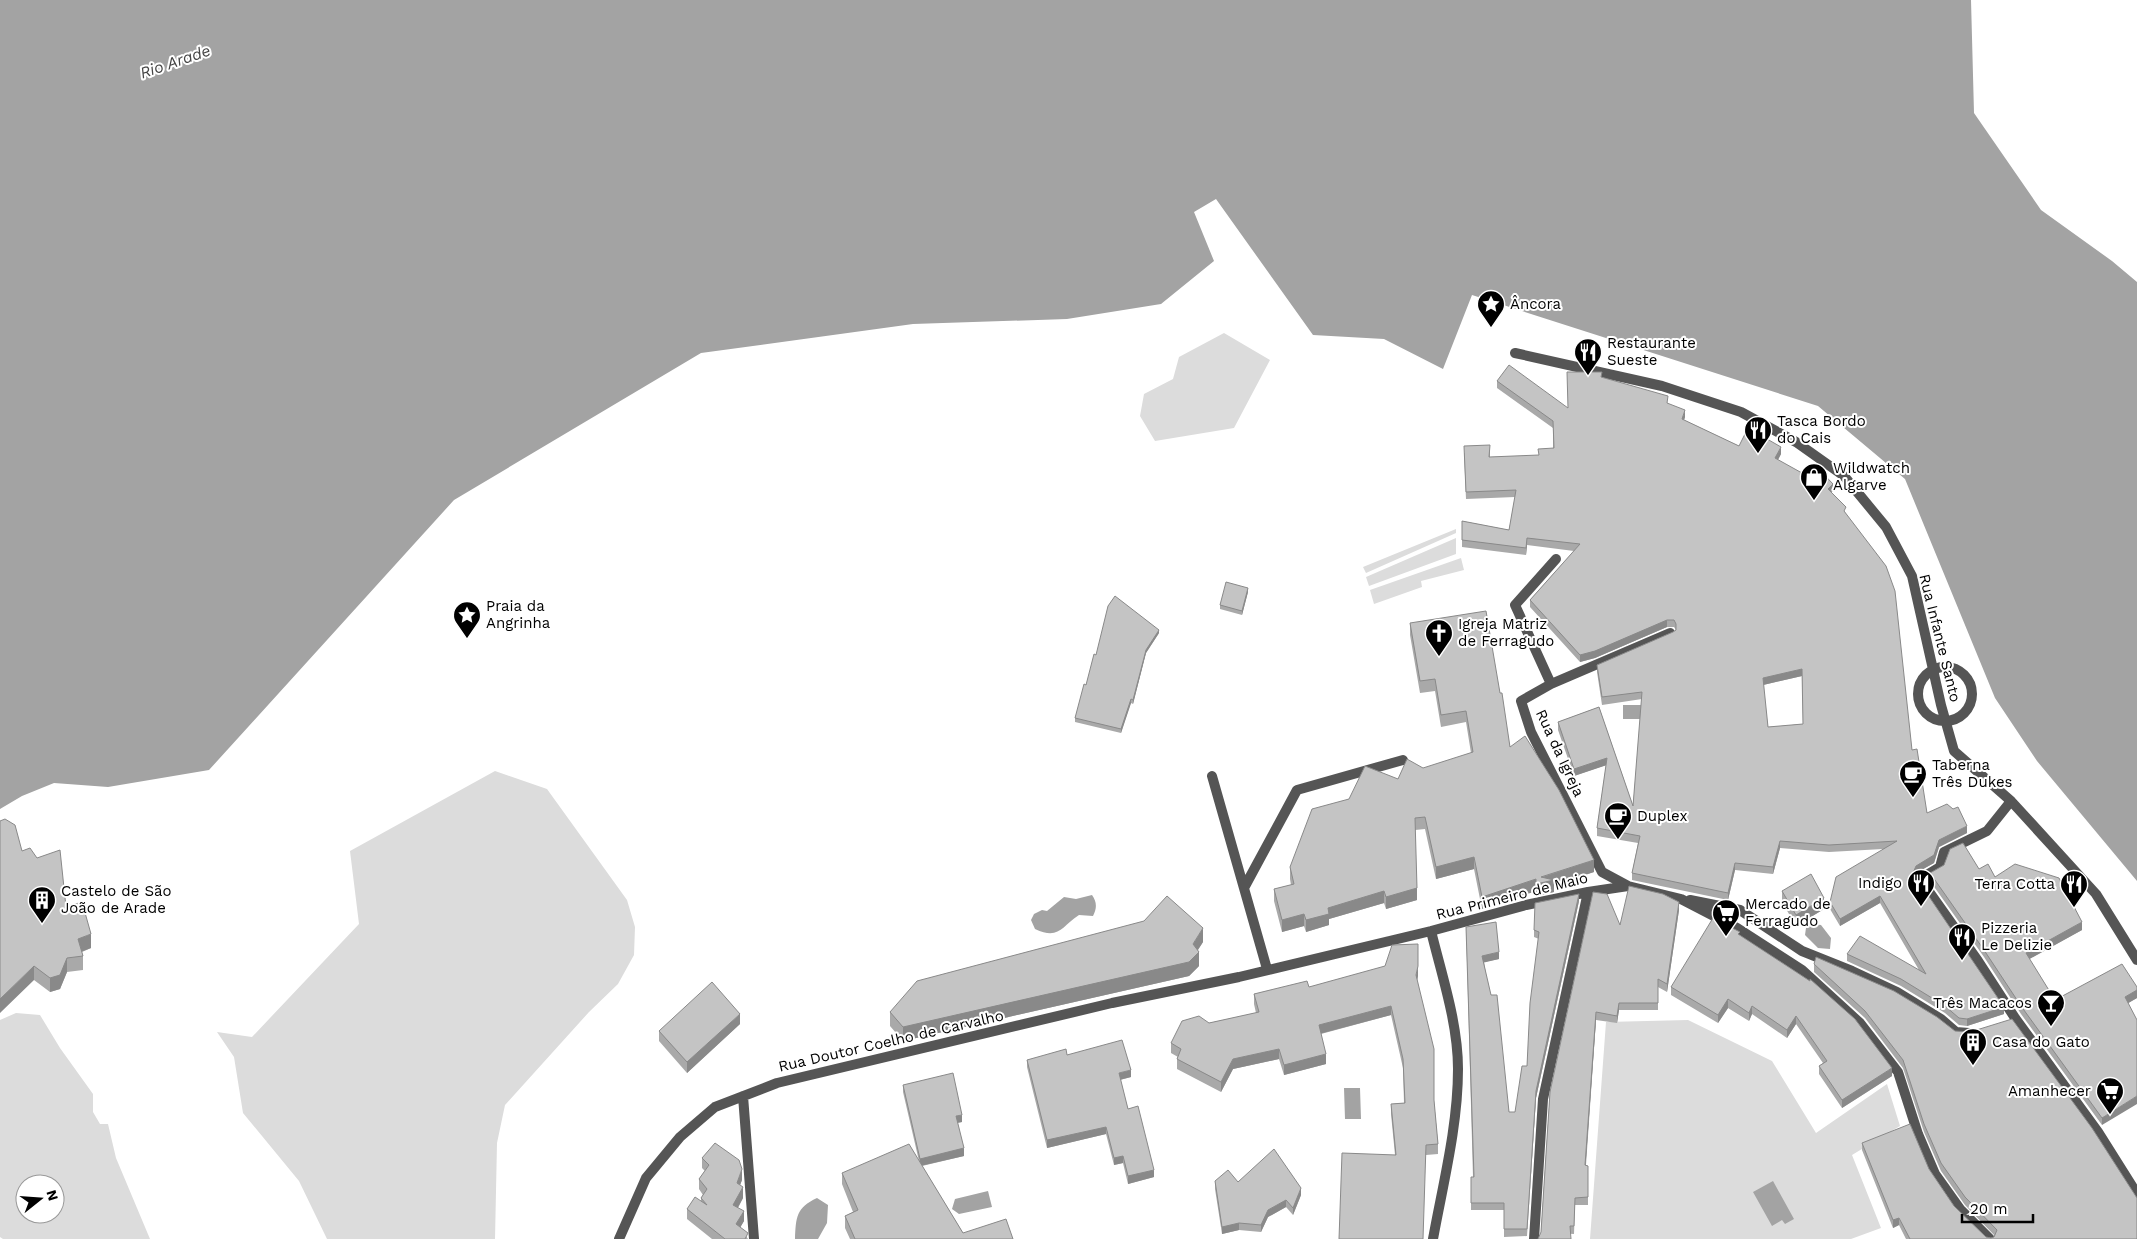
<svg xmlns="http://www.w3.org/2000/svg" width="2137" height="1239" font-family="'Work Sans',sans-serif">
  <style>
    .green { fill: #dcdcdc; fill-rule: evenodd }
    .water { fill: #a3a3a3 }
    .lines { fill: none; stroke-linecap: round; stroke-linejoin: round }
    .street { stroke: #555; stroke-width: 10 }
    .wall { fill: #a9a9a9; fill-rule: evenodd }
    .shaded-wall { fill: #898989 }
    .building { fill: #c4c4c4; stroke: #898989; fill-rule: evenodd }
    .labels { text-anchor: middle; stroke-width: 4; stroke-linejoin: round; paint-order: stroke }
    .poi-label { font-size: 15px; fill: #000; stroke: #fff; text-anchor: start }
    .street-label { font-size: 15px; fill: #000; stroke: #fff }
    .water-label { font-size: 16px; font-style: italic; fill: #444; stroke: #fff }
  </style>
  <rect width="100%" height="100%" fill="#fff"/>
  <path class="green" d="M1224,333L1270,360L1234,428L1155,441L1140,416L1144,394L1173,379L1179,357Z
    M1456,529V533L1366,573L1363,567Z
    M1456,538V554L1369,586L1366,577Z
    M1461,558L1464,570L1421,581L1422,587L1374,604L1370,590Z
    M495,771L547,789L627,900L635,927L634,955L618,984L589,1012L505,1105L497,1143L495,1239H327L299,1181L243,1113L234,1057L217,1032L252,1037L359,924L350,851Z
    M16,1013L40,1015L60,1048L93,1094V1112L100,1124H108L116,1158L150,1239H3L0,1237V1020ZM25,1184H55V1214H25Z
    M1688,1020L1772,1061L1816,1133L1887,1084L1900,1126L1852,1155L1881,1228L1851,1239H1590L1606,1022Z"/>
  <path class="water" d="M0,0H1971L1974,113L2041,210L2112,261L2137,282V881L2037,761L1995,698L1905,479L1818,406L1472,295L1443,369L1384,339L1313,335L1216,199L1194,212L1214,261L1161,304L1067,319L913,324L701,353L454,500L209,770L108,787L54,783L22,796L0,809Z
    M1623,705H1650L1651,719H1623Z
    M1092,895C1097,902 1097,908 1093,916L1079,915C1061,927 1059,940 1035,929L1031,920L1034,914L1042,910L1047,911L1064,897L1076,899Z
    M1813,924L1821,925L1831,938L1830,949L1818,948L1805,935L1806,928Z
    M1344,1088H1360L1361,1119H1345Z
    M1773,1181L1794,1219L1785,1224L1782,1220L1772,1226L1753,1192Z
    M988,1191L992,1207L959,1214L952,1209L955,1199Z
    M817,1198L828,1205L827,1223L818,1239H795C796,1217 796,1208 817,1198Z"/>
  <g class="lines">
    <path class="street" d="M1515,353L1662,386L1741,412L1796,442L1844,476L1886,527L1912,576L1941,705L1954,751L2011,801L2096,894L2137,960
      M1556,559L1515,605L1551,684L1521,701L1531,732L1602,872L1628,886
      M1918 694a27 27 0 1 1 54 0a27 27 0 1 1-54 0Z
      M1551,684L1670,633
      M1212,776L1267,969
      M2011,801L1987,831L1944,852L1940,867L1920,879L1978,961L2015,1018L2098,1132L2137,1194
      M1244,888L1297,790L1403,760
      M1690,900L1740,910L1802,951L1852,971L1897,992L1941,1019L1956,1032L1969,1033
      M1431,931C1442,976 1458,1023 1458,1069C1458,1126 1443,1184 1433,1239
      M743,1096L754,1239
      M619,1239L646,1178L680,1137L715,1107L777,1083L1112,1003L1239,977L1431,931L1526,905L1588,892L1628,886L1681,899L1737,928L1802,970L1860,1023L1898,1072L1918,1134L1935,1174L1960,1209L1990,1239
      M1534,1239L1543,1099L1588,892"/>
  </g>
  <path class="wall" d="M1602,377L1668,404L1685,417L1684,420L1739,446L1781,454L1778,460L1833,491L1831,493L1846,514L1912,750L1927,813L1967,833L1939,847L1934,863L1916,873L1915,876L2004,1014L1967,1026L1959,1025L1945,1013L1901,986L1847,961V954L1919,970L1880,903L1840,926L1830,909V902L1883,849L1829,852L1780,848L1773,874L1735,870L1728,900L1632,880V873L1638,843L1597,836V828L1606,765L1574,776L1558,730V722L1599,707L1633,806L1642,699L1602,705L1597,672V665L1673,632L1676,630L1674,627H1667L1595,658L1580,662L1530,607V600L1574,551L1527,545L1526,555L1462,547V521L1509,530L1515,497L1466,499L1464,453L1490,452V457L1538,456L1553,448V428L1497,388V381L1568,408ZM1802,676L1803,724L1768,727L1763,685Z
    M1248,592L1242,615L1220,609V605Z
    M1410,623L1500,693L1510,747L1594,872L1554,885V892L1536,896V891L1482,909L1474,869L1436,879L1425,829L1415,830L1417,900L1386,909L1384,903L1329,919V925L1306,932L1304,926L1282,932L1274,901V889L1291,885L1290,879V867L1349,799L1398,779L1471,753L1466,722L1441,727L1435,691L1420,693L1410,635Z
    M1159,633L1146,653L1133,704L1131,703L1121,733L1075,722V718L1096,655Z
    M22,851L66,907L91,948L82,952L83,956V970L67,972L60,989L50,992L34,980Z
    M1979,869L1995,877L2082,930L2029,959L2055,1000L2137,987V998L2128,1003L2102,1125L2021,1014L1984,957L1930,881V873Z
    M1782,891L1824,909L1796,926L1782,902Z
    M1579,901L1536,1098L1527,1236L1504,1237V1210H1471V1177H1473L1466,927L1499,959L1484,962L1509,1112H1515L1527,1066L1539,939L1534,937V930Z
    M1679,910L1667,992L1658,987V1010H1619L1617,1023L1596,1020L1586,1165L1588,1166V1205H1575L1574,1234L1541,1232L1550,1092L1620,925Z
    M1740,935L1892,1076L1842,1108L1819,1074V1066L1823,1063L1796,1024L1787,1038L1752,1014L1749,1021L1728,1008L1718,1023L1671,995V987Z
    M1203,942L1198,950L1199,966L1189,976L903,1041L890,1026V1012Z
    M1814,964L2137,1239H1906L1899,1225L1893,1228L1862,1150V1143L1929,1169L1954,1206L1986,1237L1991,1238L1995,1236L1965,1205L1941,1171L1924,1132L1903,1068L1865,1018L1814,972Z
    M1418,976L1417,980L1434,1101L1438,1144V1154L1426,1155H1395L1391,1114V1104L1404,1103L1403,1068L1391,1015L1321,1034L1326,1064L1284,1075L1279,1059L1233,1069L1221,1092L1177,1069V1059L1178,1057L1171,1053V1043L1209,1023L1256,1013L1254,1004V994L1309,987Z
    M740,1024L687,1073L659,1041V1031Z
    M1067,1055L1131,1077L1120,1080L1128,1109L1154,1177L1128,1184L1123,1163L1114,1165L1106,1134L1047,1148L1027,1067V1060Z
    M903,1085L962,1122L957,1123L964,1156L922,1166L963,1233L1013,1239H850L845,1228V1216L853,1212L842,1184V1173L919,1161L903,1092Z
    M702,1158L742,1180L740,1185L743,1198L738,1208L744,1221L740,1227L748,1239H712L687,1219V1209L701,1201V1198L703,1195L699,1189V1179L705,1171L702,1168Z
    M1215,1181L1238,1182L1301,1195L1293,1215L1286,1207L1268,1217L1261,1232L1239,1230L1222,1234L1215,1189Z"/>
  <path class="shaded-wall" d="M1685,410V417L1682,426V419Z
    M1781,447V454L1775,465V458Z
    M1833,484V491L1828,496V489Z
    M1527,538V545L1526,555V548Z
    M1248,588V592L1242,615V611Z
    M1667,620V627L1595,658L1580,662V655Z
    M1159,630V633L1146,653L1133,704V700L1146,650Z
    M1802,669V676L1763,685V678Z
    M1131,699V703L1121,733V729Z
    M1607,758V765L1574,776V769Z
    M1967,826V833L1939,847L1934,863L1916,873L1913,880V873L1916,866L1939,840Z
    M1780,841V848L1773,874V867Z
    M1474,857V869L1436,879V867Z
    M1594,860V872L1554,885V892L1536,896V891L1482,909V897Z
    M1735,863V870L1728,900V893Z
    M1417,888V900L1386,909V897Z
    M1384,891V903L1329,919V925L1306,932V920L1328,908Z
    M1579,894V901L1536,1098L1527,1236L1536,1091Z
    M1880,896V903L1840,926V919Z
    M1824,898V909L1796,926V915Z
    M1679,902V910L1667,992V984Z
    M1304,914V926L1282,932V920Z
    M2082,922V930L2026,961V953Z
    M1203,928V942L1193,957L1199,952V966L1189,976L903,1041V1027L1193,944Z
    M91,934V948L78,953V939Z
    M1499,952V959L1482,963V956Z
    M67,958V972L60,989L50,992V978Z
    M34,966V980L0,1013V999Z
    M1418,966V976L1416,985V975Z
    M2137,990V998L2125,1005V997Z
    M1728,999V1008L1718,1023V1015Z
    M1619,1003V1010L1617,1023V1016Z
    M1391,1006V1015L1319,1034V1025Z
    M1752,1006V1014L1749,1021V1013Z
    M2004,1007V1014L1967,1026V1019Z
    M1596,1012V1020L1585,1173V1165Z
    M740,1014V1024L687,1073V1062Z
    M1796,1016V1024L1787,1038V1030Z
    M1279,1049V1059L1233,1069L1221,1092V1082L1233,1059Z
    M1326,1054V1064L1284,1075V1065Z
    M1892,1068V1076L1842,1108V1100Z
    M1131,1070V1077L1119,1080V1073Z
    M2137,1096V1104L2102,1125V1118Z
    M962,1115V1122L956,1123V1116Z
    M1106,1127V1134L1047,1148V1140Z
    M964,1148V1156L920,1166V1159Z
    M1123,1156V1163L1114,1165V1158Z
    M742,1169V1180L737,1193V1183Z
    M1154,1170V1177L1128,1184V1176Z
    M743,1187V1198L733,1216V1205Z
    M1301,1188V1195L1293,1215V1208Z
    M1286,1200V1207L1268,1217L1261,1232V1225L1268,1210Z
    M744,1211V1221L736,1235V1224Z
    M1899,1218V1225L1893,1228V1220Z
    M1239,1223V1230L1222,1234V1227Z"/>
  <path class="building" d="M1509,365L1568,408L1567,372H1602L1601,377L1668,396L1667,403L1685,410L1682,419L1739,446L1748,428L1781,447L1775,458L1811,478L1815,465L1833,484L1828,489L1846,507L1844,511L1886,566L1895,591L1912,750L1917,749L1927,813L1947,804L1953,809L1958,807L1967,826L1939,840L1934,855L1916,866L1913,873L2004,1007L1967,1019L1959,1018L1945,1006L1901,979L1847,954L1860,936L1926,974L1880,896L1840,919L1830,902L1836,877L1897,841L1829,845L1780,841L1773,867L1735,863L1728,893L1632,873L1640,836L1597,828L1607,758L1574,769L1558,722L1599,707L1633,806L1642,692L1602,697L1597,665L1673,632L1676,630V624L1674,620H1667L1595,651L1580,655L1530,600L1580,544L1527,538L1526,548L1462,540V521L1509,530L1516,490L1466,492L1464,446L1490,445L1489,457L1539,455L1538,449L1554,448L1553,421L1497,381ZM1802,669L1803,724L1768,727L1763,678Z
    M1226,582L1248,588L1242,611L1220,605Z
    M1115,596L1159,630L1146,650L1133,700L1131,699L1121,729L1075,718L1084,684L1086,685L1094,654L1096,655L1108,606Z
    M1486,611L1500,693H1502L1510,747L1525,736L1559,790L1594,860L1541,877L1554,880L1536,884V879L1482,897L1474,857L1436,867L1425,817L1415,818L1417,888L1386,897L1384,891L1328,908L1329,914L1306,920L1304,914L1282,920L1274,889L1294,884L1290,867L1312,809L1349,799L1365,766L1398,779L1407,759L1423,768L1473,752L1466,711L1441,715L1435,679L1420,681L1410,623Z
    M5,819L15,825L22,851L30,848L37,858L60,850L66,907L82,902L91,934L78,939L83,956L67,958L60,975L50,978L34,966L0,999V821Z
    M1963,843L1979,869L1988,864L1995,877L2015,864L2059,878L2082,922L2026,953L2055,1000L2122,964L2137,987V990L2125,997L2137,1020V1096L2102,1118L2021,1006L1984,950L1930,873L1944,865L1950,849Z
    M1811,874L1824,898L1796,915L1782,891Z
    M1629,886L1663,894L1679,902L1667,984L1658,979V1003H1619L1617,1016L1596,1012L1585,1165L1588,1166V1197L1575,1198L1574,1226H1570L1571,1239H1538L1541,1232L1550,1092L1593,892L1607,894L1620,925Z
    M1579,894L1536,1091L1527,1229H1504V1203H1471V1177H1474L1466,927L1496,922L1499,952L1482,956L1491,995H1497L1509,1112H1515L1522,1066H1527L1530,1003L1539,932L1534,930L1535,903Z
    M1167,896L1203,928L1193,944L1199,952L1189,962L903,1027L890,1012L917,981L1144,921Z
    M1713,918L1740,932L1738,934L1810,981V979L1855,1019L1892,1068L1842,1100L1819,1066L1827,1061L1796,1016L1787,1030L1752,1006L1749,1013L1728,999L1718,1015L1671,987Z
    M1418,944V966L1416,975L1434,1049V1100L1438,1144L1426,1145L1423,1239H1339L1342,1153L1396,1155L1391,1104L1405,1103L1403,1059L1391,1006L1319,1025L1326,1054L1284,1065L1279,1049L1233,1059L1221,1082L1177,1059L1181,1049L1171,1043L1182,1021L1199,1016L1209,1023L1259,1012L1254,994L1307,981L1309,987L1385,966L1392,945Z
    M1816,957L1894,991L1937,1017L1955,1031L1970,1032L2012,1019L2092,1128L2137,1198V1239H1910L1899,1218L1893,1220L1862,1143L1910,1124L1929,1169L1954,1206L1986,1237L1991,1238L1994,1237L1997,1230L1965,1197L1941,1163L1924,1124L1903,1060L1865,1011L1814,964Z
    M712,982L740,1014L687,1062L659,1031Z
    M1122,1040L1131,1070L1119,1073L1128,1109L1138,1106L1154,1170L1128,1176L1123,1156L1114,1158L1106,1127L1047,1140L1027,1060L1066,1049L1067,1055Z
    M953,1073L962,1115L956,1116L964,1148L920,1159L903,1085Z
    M715,1143L739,1160L742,1169L737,1183L743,1187L733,1205L744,1211L736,1224L748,1233L745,1239H725L687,1209L695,1197L707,1205L701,1198L707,1189L699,1179L709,1165L702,1158Z
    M909,1144L963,1233L1006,1219L1013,1239H855L845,1216L858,1210L842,1173Z
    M1274,1149L1301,1188L1293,1208L1286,1200L1268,1210L1261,1225L1239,1223L1222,1227L1215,1181L1228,1170L1238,1182Z"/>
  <defs>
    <g id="sight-pin" transform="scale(1.4375)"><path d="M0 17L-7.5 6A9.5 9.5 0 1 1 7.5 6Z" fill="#000" stroke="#fff"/><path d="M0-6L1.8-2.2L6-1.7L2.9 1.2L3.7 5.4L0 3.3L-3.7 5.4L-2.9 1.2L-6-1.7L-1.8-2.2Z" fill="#fff"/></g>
    <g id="restaurant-pin" transform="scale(1.4375)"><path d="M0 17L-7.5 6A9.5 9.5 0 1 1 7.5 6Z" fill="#000" stroke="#fff"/><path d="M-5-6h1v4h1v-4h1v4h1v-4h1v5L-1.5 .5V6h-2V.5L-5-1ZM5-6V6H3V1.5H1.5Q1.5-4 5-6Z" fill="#fff"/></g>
    <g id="shop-pin" transform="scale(1.4375)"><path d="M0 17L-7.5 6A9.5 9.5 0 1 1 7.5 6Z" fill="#000" stroke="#fff"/><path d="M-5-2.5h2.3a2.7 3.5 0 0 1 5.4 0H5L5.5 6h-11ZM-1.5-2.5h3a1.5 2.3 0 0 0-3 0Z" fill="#fff"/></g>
    <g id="church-pin" transform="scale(1.4375)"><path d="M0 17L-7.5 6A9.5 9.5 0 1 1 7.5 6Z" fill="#000" stroke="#fff"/><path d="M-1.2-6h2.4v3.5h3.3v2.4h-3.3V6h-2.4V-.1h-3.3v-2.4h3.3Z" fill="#fff"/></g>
    <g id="cafe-pin" transform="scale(1.4375)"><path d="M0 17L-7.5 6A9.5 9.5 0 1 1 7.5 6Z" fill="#000" stroke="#fff"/><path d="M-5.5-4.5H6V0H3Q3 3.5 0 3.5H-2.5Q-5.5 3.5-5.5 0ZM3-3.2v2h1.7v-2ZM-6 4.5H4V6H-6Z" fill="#fff"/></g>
    <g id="building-pin" transform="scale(1.4375)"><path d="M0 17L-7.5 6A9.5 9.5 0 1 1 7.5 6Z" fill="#000" stroke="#fff"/><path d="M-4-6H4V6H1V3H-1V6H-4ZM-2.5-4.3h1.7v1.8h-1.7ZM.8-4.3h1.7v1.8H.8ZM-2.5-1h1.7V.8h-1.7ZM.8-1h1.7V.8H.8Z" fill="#fff"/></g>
    <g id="supermarket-pin" transform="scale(1.4375)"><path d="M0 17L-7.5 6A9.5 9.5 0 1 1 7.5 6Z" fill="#000" stroke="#fff"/><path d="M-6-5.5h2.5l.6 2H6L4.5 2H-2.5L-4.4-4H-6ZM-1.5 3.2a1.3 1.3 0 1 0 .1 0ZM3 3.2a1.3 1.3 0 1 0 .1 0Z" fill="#fff"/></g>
    <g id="bar-pin" transform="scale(1.4375)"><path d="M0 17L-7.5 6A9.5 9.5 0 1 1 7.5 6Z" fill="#000" stroke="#fff"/><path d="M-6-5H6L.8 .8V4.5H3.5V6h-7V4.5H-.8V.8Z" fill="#fff"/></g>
  </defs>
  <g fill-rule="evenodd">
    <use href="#sight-pin" x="1491" y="304"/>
    <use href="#restaurant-pin" x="1588" y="352"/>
    <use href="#restaurant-pin" x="1758" y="430"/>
    <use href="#shop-pin" x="1814" y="477"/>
    <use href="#sight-pin" x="467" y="615"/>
    <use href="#church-pin" x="1439" y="633"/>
    <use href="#cafe-pin" x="1913" y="774"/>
    <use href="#cafe-pin" x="1618" y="816"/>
    <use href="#restaurant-pin" x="1921" y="883"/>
    <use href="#restaurant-pin" x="2074" y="884"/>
    <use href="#building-pin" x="42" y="900"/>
    <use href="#supermarket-pin" x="1726" y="913"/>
    <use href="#restaurant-pin" x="1962" y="937"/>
    <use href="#bar-pin" x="2051" y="1003"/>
    <use href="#building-pin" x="1973" y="1042"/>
    <use href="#supermarket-pin" x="2110" y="1091"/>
  </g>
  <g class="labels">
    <g class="poi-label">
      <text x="1510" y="309">Âncora</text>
      <text x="1607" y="348">Restaurante<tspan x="1607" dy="17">Sueste</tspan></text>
      <text x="1777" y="426">Tasca Bordo<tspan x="1777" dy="17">do Cais</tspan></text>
      <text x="1833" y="473">Wildwatch<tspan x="1833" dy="17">Algarve</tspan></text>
      <text x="486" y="611">Praia da<tspan x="486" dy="17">Angrinha</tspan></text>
      <text x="1458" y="629">Igreja Matriz<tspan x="1458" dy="17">de Ferragudo</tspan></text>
      <text x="1932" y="770">Taberna<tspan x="1932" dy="17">Três Dukes</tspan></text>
      <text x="1637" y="821">Duplex</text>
      <text x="1902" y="888" text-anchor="end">Indigo</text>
      <text x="2055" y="889" text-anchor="end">Terra Cotta</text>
      <text x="61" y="896">Castelo de São<tspan x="61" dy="17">João de Arade</tspan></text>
      <text x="1745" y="909">Mercado de<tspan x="1745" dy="17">Ferragudo</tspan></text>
      <text x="1981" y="933">Pizzeria<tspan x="1981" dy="17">Le Delizie</tspan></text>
      <text x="2032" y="1008" text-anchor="end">Três Macacos</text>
      <text x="1992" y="1047">Casa do Gato</text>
      <text x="2091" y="1096" text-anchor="end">Amanhecer</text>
    </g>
    <g class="street-label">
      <text transform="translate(1940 638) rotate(76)" y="5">Rua Infante Santo</text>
      <text transform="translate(1560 753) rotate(65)" y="5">Rua da Igreja</text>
      <text transform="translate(1512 896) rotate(-14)" y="5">Rua Primeiro de Maio</text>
      <text transform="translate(891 1041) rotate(-13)" y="5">Rua Doutor Coelho de Carvalho</text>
    </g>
    <g class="water-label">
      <text transform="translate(175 61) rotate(-19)" y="6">Rio Arade</text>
    </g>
  </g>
  <g transform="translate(40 1199) rotate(73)"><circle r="24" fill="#ffffff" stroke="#999999"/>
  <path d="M0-4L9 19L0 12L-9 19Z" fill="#000000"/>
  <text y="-8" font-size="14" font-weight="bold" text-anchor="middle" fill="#000000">N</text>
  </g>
  <path d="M1962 1214v8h71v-8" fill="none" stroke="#000000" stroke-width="2.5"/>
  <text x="1970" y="1214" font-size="15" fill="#000000" stroke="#ffffff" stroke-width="4" paint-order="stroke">20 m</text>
</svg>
